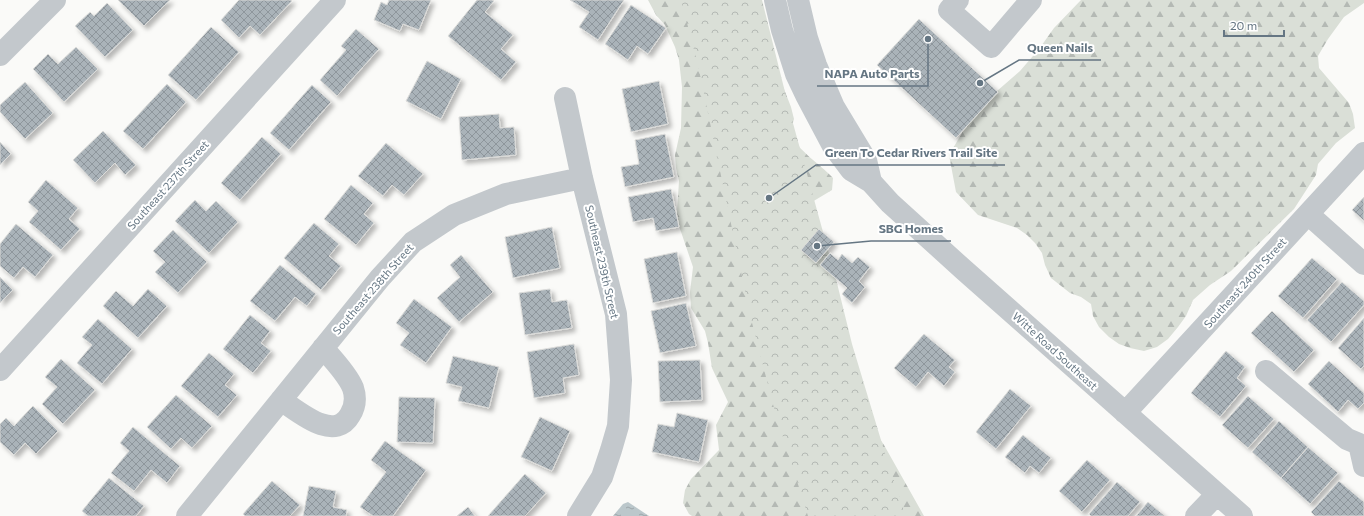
<svg xmlns="http://www.w3.org/2000/svg" width="1364" height="516" font-family="Commissioner,sans-serif">
  <style>
    .forest { fill: url(#forest-firs) }
    .park { fill: url(#park-crowns) }
    .water { fill: url(#water-ripples) }
    .building { fill: url(#building-cross-hatch); stroke: #dcdcda; filter: url(#shadow) }
    .lines { fill: none; stroke-linecap: round; stroke-linejoin: round }
    .minor { stroke: #c3c8cc; stroke-width: 22 }
    .labels { text-anchor: middle; stroke-width: 4; stroke-linejoin: round; paint-order: stroke }
    .street-label { font-size: 11px; fill: #657683; stroke: #fff }
    .leader { fill: none; stroke: #657683; stroke-width: 1.5 }
    .callout-dot { fill: #657683; stroke: #fff; stroke-width: 1.5 }
    .callout-label { font-size: 12px; text-anchor: middle; font-weight: bold; fill: #657683; stroke: #fff; stroke-width: 4; stroke-linejoin: round; paint-order: stroke }
  </style>
  <defs>
    <pattern id="forest-firs" width="22" height="20" patternUnits="userSpaceOnUse"><rect width="22" height="20" fill="#dadfd7"/><path d="M5 1l3.5 6h-7zM16 11l3.5 6h-7z" fill="#b4b9b4"/></pattern>
    <pattern id="park-crowns" width="20" height="18" patternUnits="userSpaceOnUse"><rect width="20" height="18" fill="#dadfd7"/><path d="M2 6a3 3 0 1 1 6 0M12 15a3 3 0 1 1 6 0" fill="none" stroke="#b4b9b4"/></pattern>
    <pattern id="water-ripples" width="26" height="14" patternUnits="userSpaceOnUse"><rect width="26" height="14" fill="#bbc7cb"/><path d="M2 4q2-2 4 0t4 0M15 11q2-2 4 0t4 0" fill="none" stroke="#9ca6aa"/></pattern>
    <pattern id="building-cross-hatch" width="8" height="8" patternUnits="userSpaceOnUse"><rect width="8" height="8" fill="#aab3b9"/><path d="M0 0l8 8M0 8l8-8" fill="none" stroke="#8e969c"/></pattern>
    <filter id="shadow"><feDropShadow dx="3.5" dy="3.5" stdDeviation="2" flood-color="#0004"/></filter>
  </defs>
  <rect width="100%" height="100%" fill="#fafaf8"/>
  <path class="forest" d="M648,0H757L782,84L791,107L794,119L790,133C799,152 818,162 833,178L832,190L802,208L860,409L884,445L924,516H692L689,514L683,503L685,490L691,479L719,450L716,425L728,402L712,368L708,343L705,331L691,308L690,292L693,267L679,226L677,212L679,181L676,168L675,155L681,128L682,87L679,60L675,47L665,25L656,15Z
    M1081,0H1364V3L1344,17L1328,39L1318,56L1319,68L1349,103L1353,114L1355,128L1336,143L1318,164L1316,175L1294,209L1231,271L1210,285L1193,300L1186,316L1178,327L1168,339L1157,347L1144,351L1130,348L1119,344L1109,337L1099,327L1093,316L1091,304L1081,297L1070,293L1051,278L1045,265L1042,253L1035,243L1027,235L1017,228L978,215L956,192L949,155L962,133L965,120L974,111L1020,71L1039,49L1054,28Z"/>
  <path class="park" d="M681,0H762L791,116L836,279L852,344L887,460L906,516H808L774,408L750,315L698,65Z"/>
  <path class="water" d="M628,502L649,516H613L623,504Z"/>
  <path class="building" d="M118,0H170L144,26Z
    M239,0H291L292,1L260,35L250,26L239,38L221,20Z
    M389,0H431L419,30L403,24L400,31L374,20L381,2L387,5Z
    M477,0H492L494,1L485,12L513,35L501,49L516,62L501,80L448,36Z
    M570,0H624L598,40L579,27L589,12Z
    M107,3L133,30L105,57L75,26L90,12L94,16Z
    M631,5L666,28L648,54L637,46L628,60L605,44Z
    M919,19L998,92L956,138L877,65Z
    M211,27L239,52L196,100L168,75Z
    M356,29L379,49L337,96L320,80L346,50L341,46Z
    M76,47L98,69L64,102L33,69L48,54L58,64Z
    M427,61L461,79L441,119L406,101Z
    M659,81L668,124L631,132L622,89Z
    M25,82L53,113L25,139L0,112V105Z
    M167,84L186,102L143,149L123,131Z
    M312,85L331,102L289,150L270,133Z
    M499,114L500,128L514,127L516,155L462,160L459,117Z
    M103,131L136,165L125,175L115,163L95,183L73,160Z
    M665,134L674,177L625,187L621,167L639,164L635,140Z
    M262,137L281,154L240,200L221,183Z
    M0,142L11,154L0,165Z
    M386,143L423,174L404,195L392,185L383,196L358,176Z
    M46,180L78,208L69,219L80,229L61,250L29,222L38,211L28,202Z
    M351,185L373,203L364,214L374,223L356,245L324,219Z
    M671,189L679,227L656,231L653,218L633,222L628,197Z
    M1364,197V221L1352,210Z
    M195,200L206,211L216,201L238,222L209,253L175,221Z
    M314,223L339,244L329,256L341,266L321,290L284,258Z
    M16,224L53,255L35,277L23,267L14,278L0,266V244Z
    M552,227L560,268L513,278L505,237Z
    M819,229L834,242L816,263L801,250Z
    M173,230L207,262L178,293L155,272L165,262L153,251Z
    M677,252L686,296L653,303L644,259Z
    M830,253L838,260L842,254L852,263L858,257L870,267L859,281L865,287L852,303L842,294L847,288L820,265Z
    M461,255L493,292L459,322L437,298L460,277L450,265Z
    M1312,258L1337,279L1303,318L1278,296Z
    M280,265L316,294L307,306L295,297L275,321L250,301Z
    M0,277L13,290L0,303Z
    M1342,282L1364,301V305L1331,342L1307,320Z
    M148,289L167,306L138,338L103,306L116,291L133,306Z
    M550,289L552,302L567,300L572,328L525,335L519,293Z
    M414,299L452,327L426,363L400,345L409,333L396,323Z
    M686,303L696,346L660,353L651,311Z
    M1272,311L1314,350L1294,372L1251,333Z
    M250,315L270,331L261,343L271,351L253,373L223,349Z
    M1364,318V366L1361,369L1338,348Z
    M98,319L132,349L102,384L77,363L92,345L82,337Z
    M924,334L955,360L949,367L955,372L944,386L928,372L916,387L894,368Z
    M574,344L579,375L563,378L565,393L534,398L527,352Z
    M1226,351L1245,367L1237,378L1246,386L1220,417L1191,393Z
    M209,353L234,374L225,385L237,395L218,417L181,386Z
    M453,356L499,367L489,408L458,401L462,387L446,383Z
    M61,359L95,390L63,424L42,404L57,387L45,377Z
    M700,360L702,400L660,402L658,361Z
    M1329,361L1364,393V403L1358,409L1348,400L1338,412L1308,384Z
    M1010,389L1031,406L996,449L976,432Z
    M176,395L212,426L192,448L181,438L171,449L147,427Z
    M1248,396L1274,419L1248,448L1222,425Z
    M399,397L435,398L433,443L397,442Z
    M33,406L58,431L36,454L25,443L14,455L0,442V424L6,418L14,426Z
    M677,413L708,420L699,462L652,452L658,424L674,427Z
    M540,417L570,431L552,471L521,457Z
    M1279,421L1308,447L1281,478L1252,452Z
    M133,427L180,466L167,483L151,470L134,491L111,473L129,451L120,443Z
    M1023,435L1051,458L1039,473L1030,466L1025,473L1005,457Z
    M385,441L426,470L393,516H373L360,507L386,472L371,460Z
    M1308,447L1338,473L1310,504L1281,478Z
    M1087,460L1110,480L1082,512L1059,491Z
    M525,474L546,493L525,516H488Z
    M109,478L144,506L136,516H88L82,511Z
    M272,481L300,505L290,516H245L243,514Z
    M1339,481L1364,502V516H1315L1311,512Z
    M1117,482L1140,502L1128,516H1091L1089,514Z
    M309,486L336,491L333,507L347,510L346,516H303Z
    M1148,502L1165,516H1136Z
    M468,507L475,516H457Z"/>
  <g class="lines">
    <path class="minor" d="M775,0L782,30L796,74L806,95L833,146L851,170L871,182L890,203L964,270L1242,516
      M798,0L807,38L816,65L834,107L866,160L871,182
      M958,0L949,10L991,47L1031,0
      M0,55L55,0
      M565,98L582,178L616,314L621,380L618,426L611,450L602,477L578,516
      M1308,214L1364,264
      M0,370L335,0
      M1266,371L1347,439L1359,444
      M281,400C298,411 334,443 350,415C355,407 356,397 353,388C348,375 332,358 323,348
      M1125,413L1364,153
      M1359,444L1364,466
      M187,516L380,278L413,242L454,215L506,194L582,178
      M1196,516L1217,494"/>
  </g>
  <g class="labels">
    <g class="street-label">
      <text transform="translate(168 185) rotate(-48)" y="4">Southeast 237th Street</text>
      <text transform="translate(602 262) rotate(77)" y="4">Southeast 239th Street</text>
      <text transform="translate(1245 283) rotate(-48)" y="4">Southeast 240th Street</text>
      <text transform="translate(373 289) rotate(-49)" y="4">Southeast 238th Street</text>
      <text transform="translate(1055 351) rotate(42)" y="4">Witte Road Southeast</text>
    </g>
  </g>
  <path class="leader" d="M980 83L1019 60H1101M928 39L928 86H817M769 198L816 165H1005M817 246L871 241H951"/>
  <g class="callout-dot">
    <circle cx="980" cy="83" r="4"/>
    <circle cx="928" cy="39" r="4"/>
    <circle cx="769" cy="198" r="4"/>
    <circle cx="817" cy="246" r="4"/>
  </g>
  <g class="callout-label">
    <text x="1060" y="52">Queen Nails</text>
    <text x="872" y="78">NAPA Auto Parts</text>
    <text x="911" y="157">Green To Cedar Rivers Trail Site</text>
    <text x="911" y="233">SBG Homes</text>
  </g>
  <path d="M1224 30v6h60v-6" fill="none" stroke="#657683" stroke-width="2"/>
  <text x="1230" y="30" font-size="12" fill="#657683" stroke="#ffffff" stroke-width="3" paint-order="stroke">20 m</text>
</svg>
